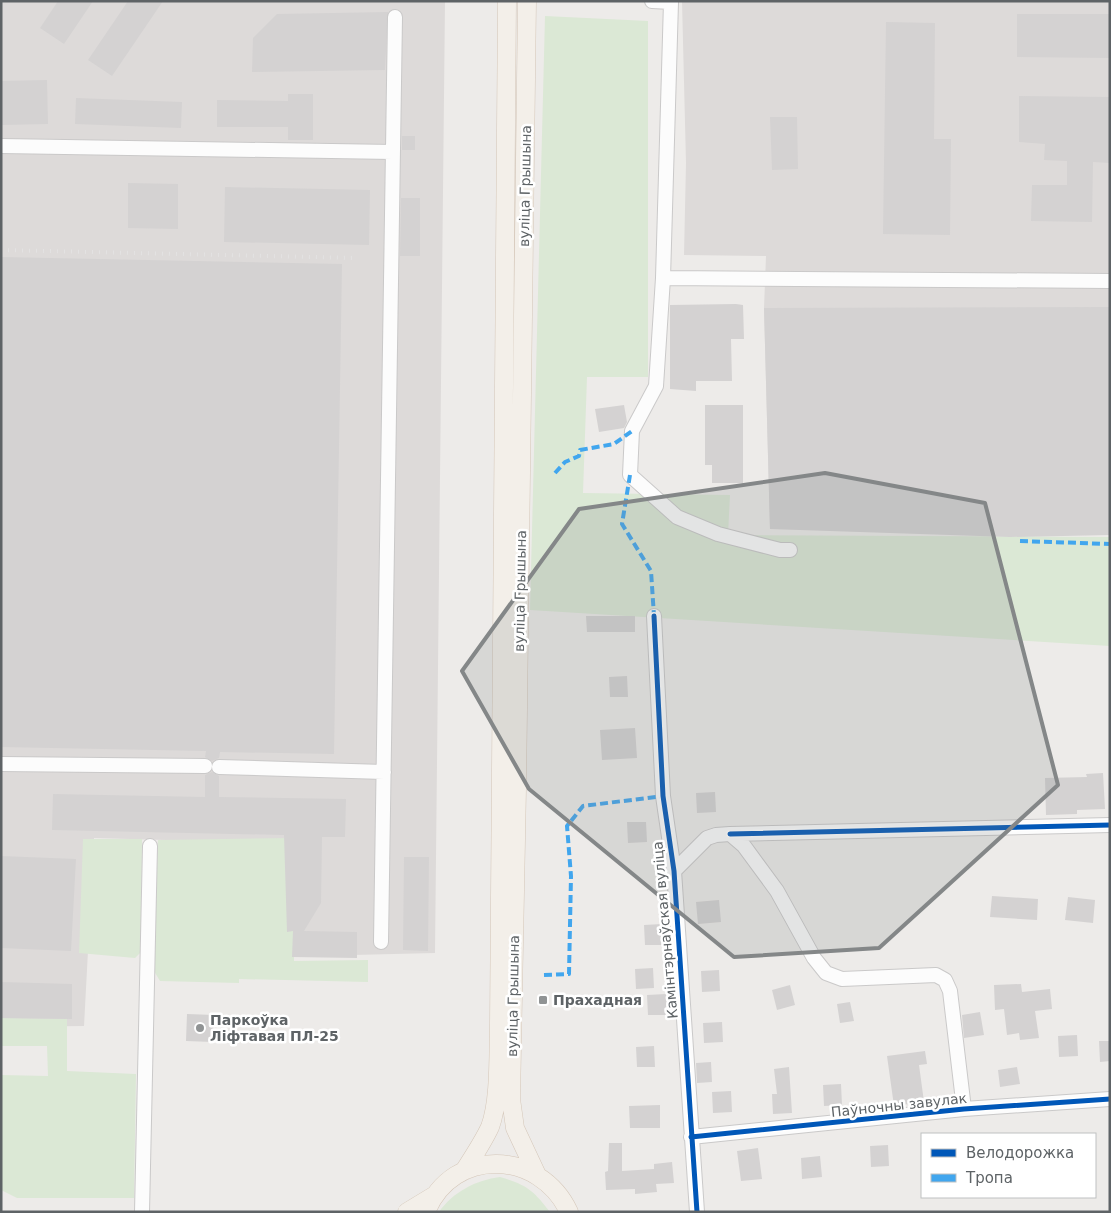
<svg xmlns="http://www.w3.org/2000/svg" width="1111" height="1213" font-family="'DejaVu Sans',sans-serif">
  <style>
    .industrial { fill: #dddad9 }
    .green { fill: #dbe8d5 }
    .building { fill: #d4d2d2 }
    .lines { fill: none; stroke-linecap: round; stroke-linejoin: round }
    .minor-casing { stroke: #cac9c9; stroke-width: 16 }
    .major-casing { stroke: #d4c6b8; stroke-width: 19 }
    .minor { stroke: #fcfcfc; stroke-width: 14 }
    .major { stroke: #f3efe9; stroke-width: 18 }
    .rail { stroke: #e3e2e2; stroke-width: 4; stroke-dasharray: 1 6; stroke-linecap: butt }
    .quiet { stroke: #41a6ee; stroke-width: 4; stroke-dasharray: 8 4; stroke-linecap: butt }
    .cycleway-casing { stroke: #fff; stroke-width: 8 }
    .cycleway { stroke: #0057b8; stroke-width: 5 }
    .marked { fill: #848788; fill-opacity: 0.2; stroke: #848788; stroke-width: 4; stroke-linejoin: round }
    .poi-dot { fill: #909394; stroke: #fff; stroke-width: 2 }
    .labels { text-anchor: middle; stroke-width: 5; stroke-linejoin: round; paint-order: stroke }
    .street-label { font-size: 14px; fill: #5e6366; stroke: #fff }
    .poi-label { font-size: 14px; font-weight: bold; fill: #5e6366; stroke: #fff; text-anchor: start }
  </style>
  <rect width="100%" height="100%" fill="#edebe9"/>
  <path class="industrial" d="M1,1H445L435,953L270,957L277,843L94,838L84,1026L1,1027Z
    M682,1H1110V530L770,529L764,308L766,256L684,255L686,163Z"/>
  <path class="green" d="M545,16L648,21V377H587L583,493L730,495L728,535L1110,537V646L530,610Z
    M293,838L294,961L368,960V982L239,979V983L160,981L154,971L158,840Z
    M83,839H142L141,952L135,958L79,953Z
    M1,1018L67,1019V1071L136,1074L134,1198H17L1,1190V1075L48,1076L47,1046H1Z
    M500,1177C527,1185 533,1190 550,1212H439C453,1192 476,1180 500,1177Z"/>
  <path class="building" d="M58,1H93L64,44L40,28Z
    M128,1H163L112,76L88,60Z
    M388,12L385,70L252,72L253,38L277,14Z
    M1017,14H1110V58L1017,57Z
    M886,22L935,23L934,139H951L950,235L883,234Z
    M47,80L48,124L2,125L1,81Z
    M288,94H313V140H288V127H217V100L288,101Z
    M1019,96L1110,97V163L1093,162L1092,222L1031,221L1032,185H1067V161L1044,160L1045,144L1019,142Z
    M76,98L182,102L181,128L75,124Z
    M770,117H797L798,169L772,170Z
    M402,136H415V150H402Z
    M128,183L178,184V229L128,228Z
    M225,187L370,190L369,245L224,242Z
    M401,198H420V256H400Z
    M1,257L342,264L334,754L220,752L219,758L212,761L205,757L206,751L1,747Z
    M736,304L743,305L744,339H731L732,381H696V391L670,389V305Z
    M1110,307V535L1010,537L770,529L764,308Z
    M624,405L627,422L624,428L599,432L595,409Z
    M705,405H743V483H712V465H705Z
    M586,616H635V632H587Z
    M627,676L628,697H610L609,677Z
    M635,728L637,758L602,760L600,730Z
    M212,772L219,776V797L346,799L345,837H322L321,903L304,931L357,932V958L292,957L293,931L287,932L284,835L52,830L53,794L205,797V775Z
    M1103,773L1105,809L1077,810V814L1046,815L1045,778L1087,777L1086,774Z
    M715,792L716,812L697,813L696,793Z
    M627,822H646L647,842L628,843Z
    M1,856L76,859L71,951L1,948Z
    M404,857H429L428,951L403,950Z
    M992,896L1038,899L1037,920L990,917Z
    M1068,897L1095,900L1093,923L1065,920Z
    M719,900L721,922L698,924L696,902Z
    M662,924L663,945H645L644,925Z
    M653,968L654,988L636,989L635,969Z
    M719,970L720,991L702,992L701,971Z
    M1,982L72,984V1019L1,1018Z
    M1021,984L1022,992L1050,989L1052,1009L1035,1011L1039,1038L1020,1040L1019,1033L1007,1035L1004,1009L995,1010L994,985Z
    M790,985L795,1005L777,1010L772,990Z
    M666,994L667,1015H648L647,995Z
    M850,1002L854,1021L840,1023L837,1004Z
    M980,1012L984,1035L964,1038L962,1015Z
    M187,1014L214,1015L213,1042L186,1041Z
    M722,1022L723,1042L704,1043L703,1023Z
    M1077,1035L1078,1056L1059,1057L1058,1036Z
    M1099,1041H1110V1061L1100,1062Z
    M654,1046L655,1067H637L636,1047Z
    M925,1051L927,1064L919,1065L924,1102L894,1106L887,1056Z
    M711,1062L712,1082L697,1083L696,1063Z
    M789,1067L792,1113L773,1114L772,1094H777L774,1069Z
    M1017,1067L1020,1084L1000,1087L998,1070Z
    M841,1084L842,1105L824,1106L823,1085Z
    M731,1091L732,1112L713,1113L712,1092Z
    M660,1105V1128H630L629,1106Z
    M609,1143H622V1171L654,1169V1164L672,1162L674,1183L656,1184L657,1192L635,1194V1189L606,1190L605,1172L608,1171Z
    M888,1145L889,1166L871,1167L870,1146Z
    M758,1148L762,1179L741,1181L737,1151Z
    M820,1156L822,1177L802,1179L801,1158Z"/>
  <g class="lines">
    <g class="minor-casing">
      <path id="minor" d="M652,1L671,2L663,278L656,386L632,431L630,475L677,517L718,534L780,550H790
        M1,146L393,152
        M663,278L1110,281
        M654,616L663,796L674,871L697,1212
        M1,764L205,766
        M219,767L384,772
        M730,834L1110,825
        M674,871L707,838L716,835L730,834L744,846L777,891L814,958L826,973L842,979L936,975L945,980L950,991L964,1109
        M381,942L395,17
        M691,1137L964,1109L1110,1099
        M142,1212L150,846"/>
    </g>
    <g class="major-casing">
      <path id="major" d="M527,1L517,788L511,1099L515,1128L537,1175
        M464,1171C473,1157 483,1142 490,1127C500,1100 498,1054 499,1025L507,1
        M407,1212L435,1195
        M426,1212C453,1146 540,1150 569,1212"/>
    </g>
    <use href="#minor" class="minor"/>
    <use href="#major" class="major"/>
    <path class="rail" d="M1,250L357,258"/>
    <path class="quiet" d="M555,473L565,462L579,456L580,450L614,444L632,431
      M630,475L622,524L651,571L654,616
      M1020,541L1110,544
      M544,975L569,974L571,876L567,826L583,806L663,796"/>
    <g class="cycleway-casing">
      <path id="cycleway" d="M654,616L663,796L674,871L697,1212
        M730,834L1110,825
        M691,1137L964,1109L1110,1099"/>
    </g>
    <use href="#cycleway" class="cycleway"/>
  </g>
  <path class="marked" d="M825,473L985,503L1058,785L879,948L734,957L529,789L462,671L579,509Z"/>
  <g class="poi-dot">
    <rect x="538" y="995" width="10" height="10" rx="2.5"/>
    <circle cx="200" cy="1028" r="5"/>
  </g>
  <g class="labels">
    <g class="street-label">
      <text transform="translate(525 186) rotate(-89)" y="5">вуліца Грышына</text>
      <text transform="translate(520 591) rotate(-89)" y="5">вуліца Грышына</text>
      <text transform="translate(665 930) rotate(-95)" y="5">Камінтэрнаўская вуліца</text>
      <text transform="translate(513 996) rotate(-89)" y="5">вуліца Грышына</text>
      <text transform="translate(899 1105) rotate(-6)" y="5">Паўночны завулак</text>
    </g>
    <g class="poi-label">
      <text x="553" y="1005">Прахадная</text>
      <text x="210" y="1025">Паркоўка<tspan x="210" dy="16">Ліфтавая ПЛ-25</tspan></text>
    </g>
  </g>
  <rect width="1111" height="1213" fill="none" stroke="#5e6366" stroke-width="5"/>
  <rect x="921" y="1133" width="175" height="65" fill="#ffffff" stroke="#bfc1c2"/>
  <rect x="931" y="1149" width="25" height="8" fill="#0057b8" stroke="#bfc1c2"/>
  <text x="966" y="1158" font-size="15" fill="#5e6366">Велодорожка</text>
  <rect x="931" y="1174" width="25" height="8" fill="#41a6ee" stroke="#bfc1c2"/>
  <text x="966" y="1183" font-size="15" fill="#5e6366">Тропа</text>
</svg>
